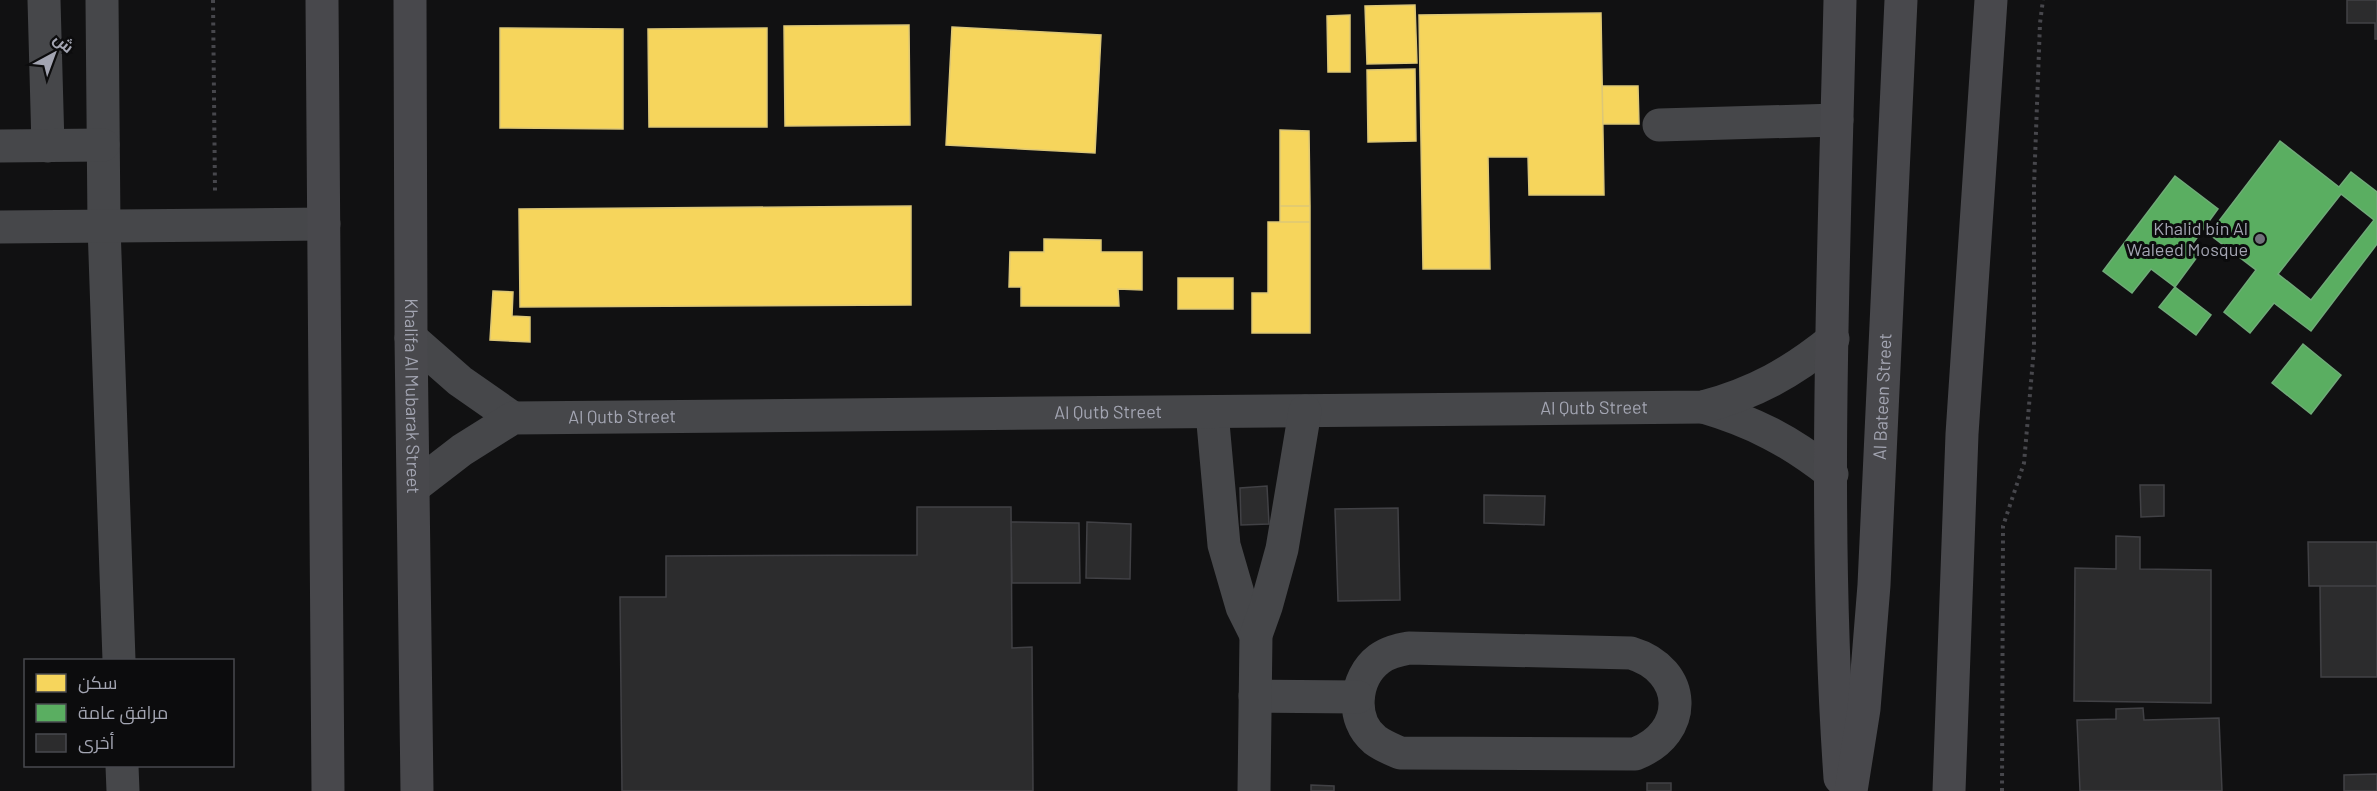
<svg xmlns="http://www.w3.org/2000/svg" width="2377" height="791" font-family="Barlow,Cairo,sans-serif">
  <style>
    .homes { fill: #f6d55c; stroke: #ddc776; stroke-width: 1.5 }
    .public { fill: #5aae61; stroke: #70ab79; stroke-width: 1.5; fill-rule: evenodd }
    .building { fill: #2c2c2d; stroke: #414145; stroke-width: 1.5 }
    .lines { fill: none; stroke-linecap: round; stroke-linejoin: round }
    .path { stroke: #47474c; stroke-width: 4; stroke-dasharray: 3 4.5; stroke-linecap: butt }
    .minor { stroke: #46474a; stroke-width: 33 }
    .major { stroke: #48484c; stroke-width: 33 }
    .poi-dot { fill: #70717a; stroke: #0c0c0d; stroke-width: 2 }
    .labels { text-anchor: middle; stroke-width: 6; stroke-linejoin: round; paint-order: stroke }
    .poi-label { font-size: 18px; fill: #a3a5b2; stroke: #0c0c0d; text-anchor: end }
    .street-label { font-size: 18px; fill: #a3a5b2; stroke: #0c0c0d }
  </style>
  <rect width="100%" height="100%" fill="#111112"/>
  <path class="homes" d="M1415,5L1417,63L1367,64L1365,6Z
    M1601,13L1604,195H1529L1528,157H1488L1490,269H1423L1419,15Z
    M1350,15V72H1328L1327,16Z
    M909,25L910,125L785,126L784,26Z
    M952,27L1101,35L1095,153L946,145Z
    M500,28L623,29V129L500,128Z
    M767,28V127H649L648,29Z
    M1415,69L1416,141L1368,142L1367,70Z
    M1602,86H1638L1639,124H1603Z
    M1280,130L1309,131L1310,206H1280Z
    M911,206V305L520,307L519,209Z
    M1280,206H1310V222H1280Z
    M1268,222H1310V333H1252V293H1268Z
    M1044,239L1101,240V252H1142V290L1118,289L1119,306H1021V287H1009L1010,252H1044Z
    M1178,278H1233V309H1178Z
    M493,291L513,292L512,316L530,317V342L490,340Z"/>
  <path class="public" d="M2280,141L2339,187L2351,172L2377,192V244L2311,331L2274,303L2250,333L2224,312L2256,270L2209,234ZM2341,194L2374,220L2311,300L2278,274Z
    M2175,176L2218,209L2191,246L2200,253L2175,287L2151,269L2132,293L2103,271Z
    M2175,287L2211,315L2196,335L2159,307Z
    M2303,344L2341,375L2311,414L2272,383Z"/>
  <path class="building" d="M2347,0H2377V39H2375V23H2347Z
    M2140,485H2164V516L2141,517Z
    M1267,486L1269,524L1241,525L1240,488Z
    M1484,495L1545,496L1544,525L1484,523Z
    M917,507H1011L1012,648L1032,647L1033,791H622L620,597H666V556L917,555Z
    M1398,508L1400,600L1338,601L1335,509Z
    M1011,522L1079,523L1080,583H1012Z
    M1087,522L1131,524L1130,579L1086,578Z
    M2116,536L2140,537V569L2211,570V703L2074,701L2075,568L2116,569Z
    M2308,542H2377V586H2309Z
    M2320,586H2377V677H2321Z
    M2143,708L2144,720L2219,718L2222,791H2080L2077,720L2116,719V709Z
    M2377,774V791H2344V775Z
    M1647,783H1671V791H1647Z
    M1311,785L1334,786V791H1311Z"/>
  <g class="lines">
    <path class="path" d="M213,0L215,191
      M2002,791L2003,526L2024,463L2034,348V186L2040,23L2043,0"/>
    <g class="minor">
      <path d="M44,0L48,146"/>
      <path d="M102,0L104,226L119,660"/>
      <path d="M1659,125L1837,120"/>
      <path d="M0,146L103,145"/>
      <path d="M0,227L324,224"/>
      <path d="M411,338L460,381L513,418"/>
      <path d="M1703,407C1754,422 1790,441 1832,474"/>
      <path d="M1212,412L1224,545L1242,607L1256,635"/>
      <path id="s1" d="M414,487L462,450L513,418L1703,407C1755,393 1791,373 1833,339"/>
      <path d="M1409,648L1631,653C1688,670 1690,733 1635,754L1400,753C1391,749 1383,746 1375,740C1350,720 1354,678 1379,659C1388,652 1398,650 1409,648Z"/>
      <path d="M1255,696L1358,697"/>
      <path d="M122,766L123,791"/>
      <path d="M1254,791L1256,635L1266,607L1282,549L1305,411"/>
    </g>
    <g class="major">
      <path d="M322,0L328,791"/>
      <path id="s2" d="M410,0L411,338L417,791"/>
      <path d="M1840,0C1834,259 1822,519 1840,778"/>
      <path id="s3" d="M1851,791L1864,709L1874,585L1901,0"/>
      <path d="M1949,791L1962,434L1991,0"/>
    </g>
  </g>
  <circle class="poi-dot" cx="2260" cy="239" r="6"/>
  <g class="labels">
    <g class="poi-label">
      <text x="2248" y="235">Khalid bin Al<tspan x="2248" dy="21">Waleed Mosque</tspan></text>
    </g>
    <g class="street-label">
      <text dy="6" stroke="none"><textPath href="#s2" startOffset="396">Khalifa Al Mubarak Street</textPath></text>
      <text dy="6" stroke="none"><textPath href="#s3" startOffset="396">Al Bateen Street</textPath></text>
      <text dy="6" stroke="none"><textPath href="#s1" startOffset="1202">Al Qutb Street</textPath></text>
      <text dy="6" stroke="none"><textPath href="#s1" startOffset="716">Al Qutb Street</textPath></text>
      <text dy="6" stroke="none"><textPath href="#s1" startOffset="230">Al Qutb Street</textPath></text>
    </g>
  </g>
  <rect x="24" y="659" width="210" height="108" fill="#0c0c0d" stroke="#48494f" stroke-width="1.5"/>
  <rect x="36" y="674" width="30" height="18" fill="#f6d55c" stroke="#48494f" stroke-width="1.5"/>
  <text x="78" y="689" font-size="18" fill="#a3a5b2">سكن</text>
  <rect x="36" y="704" width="30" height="18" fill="#5aae61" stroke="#48494f" stroke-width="1.5"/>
  <text x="78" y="719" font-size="18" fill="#a3a5b2">مرافق عامة</text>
  <rect x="36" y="734" width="30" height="18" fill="#2c2c2d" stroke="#48494f" stroke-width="1.5"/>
  <text x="78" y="749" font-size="18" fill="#a3a5b2">أخرى</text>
  <g transform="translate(54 54) rotate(41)" stroke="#0c0c0d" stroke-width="4.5" paint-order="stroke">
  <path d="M0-4.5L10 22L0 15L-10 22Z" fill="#a3a5b2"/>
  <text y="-9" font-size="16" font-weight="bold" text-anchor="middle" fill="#a3a5b2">ش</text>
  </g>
</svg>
